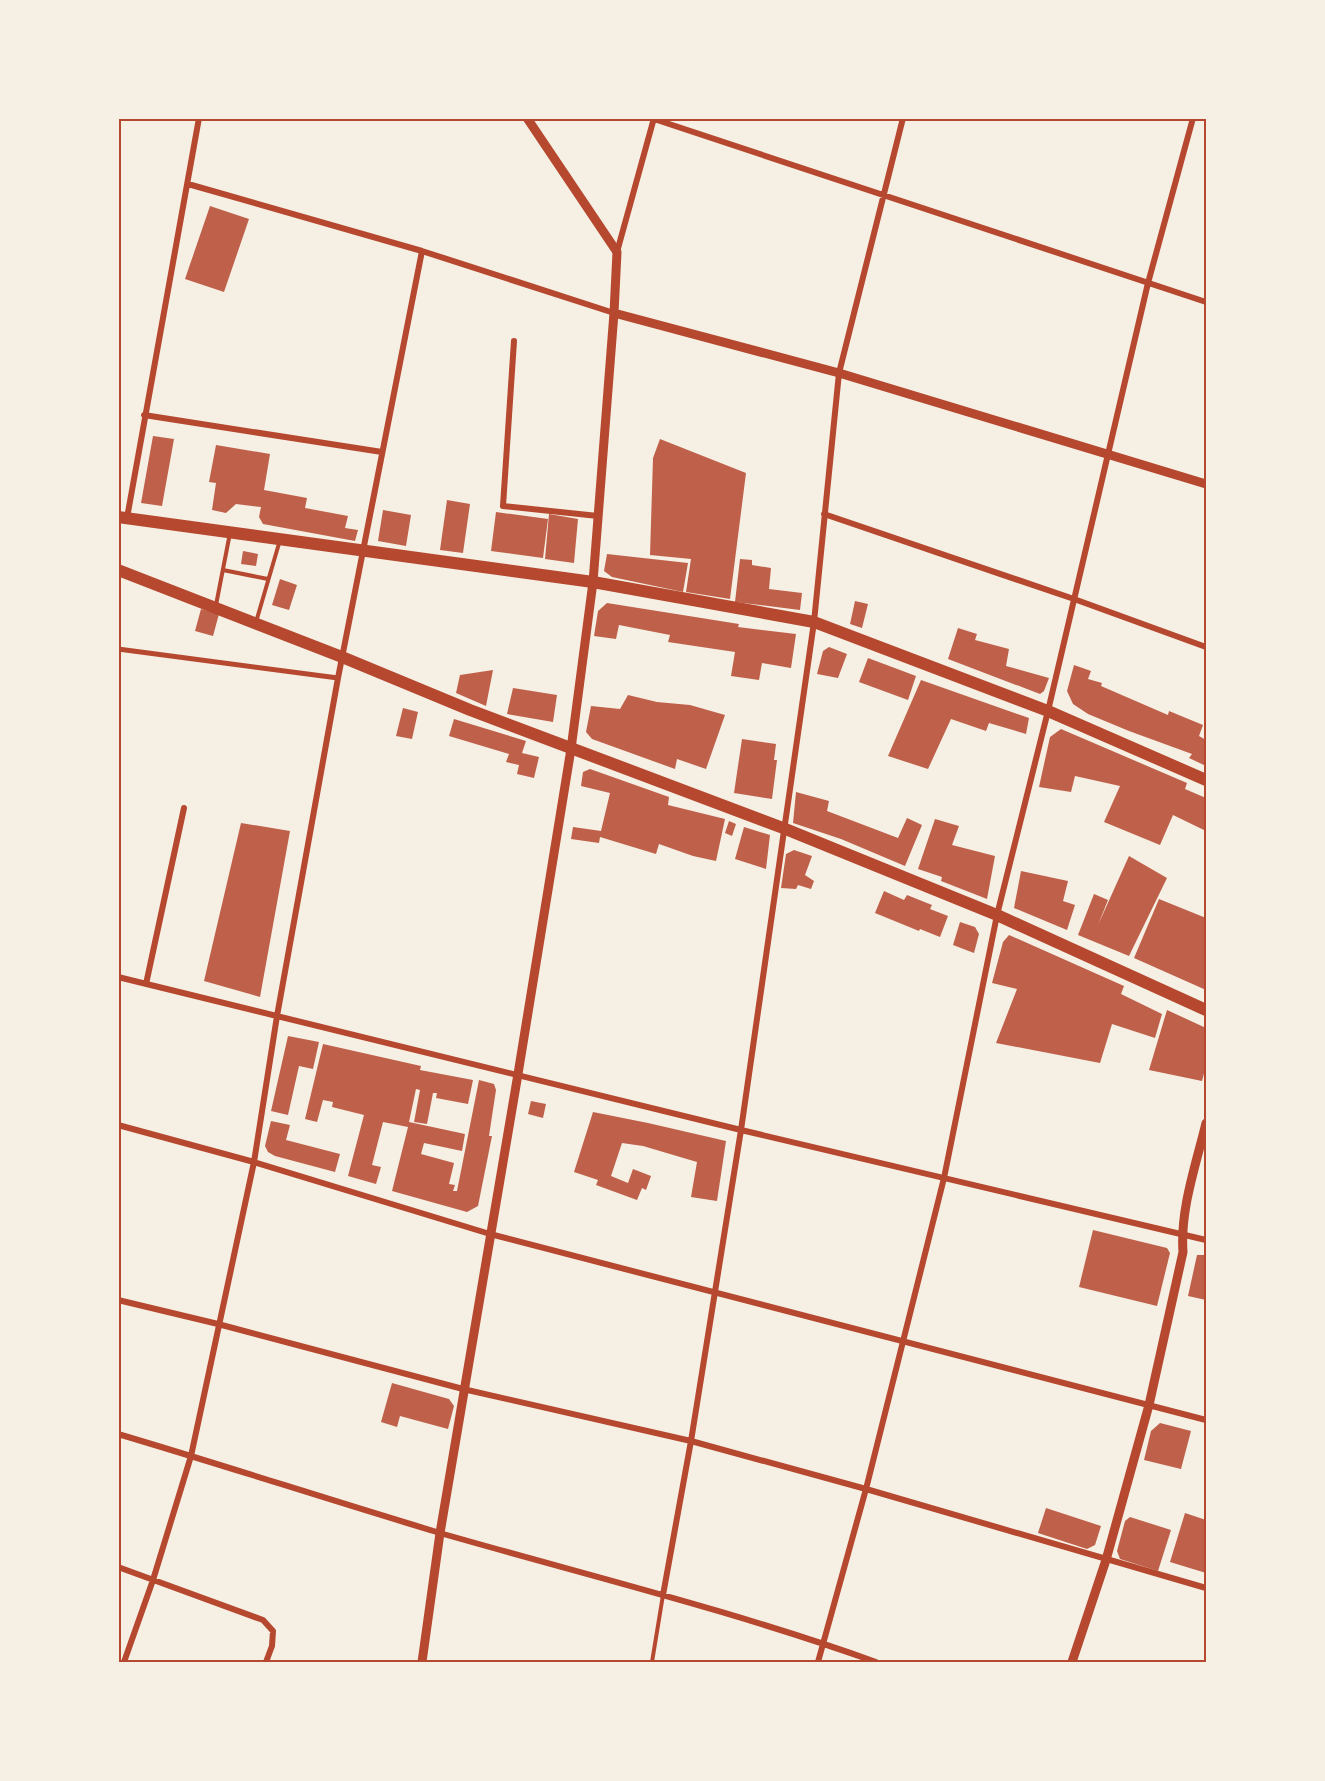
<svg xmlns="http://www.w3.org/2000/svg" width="1325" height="1781" font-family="Helvetica,sans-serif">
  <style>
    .building { fill: #bf614a }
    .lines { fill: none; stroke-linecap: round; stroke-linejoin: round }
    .service { stroke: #b5482f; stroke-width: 4 }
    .pedestrian { stroke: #b5482f; stroke-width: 5 }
    .minor { stroke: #b5482f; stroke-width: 6 }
    .tertiary { stroke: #b5482f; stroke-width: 9 }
    .primary { stroke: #b5482f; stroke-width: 12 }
    .neatline { fill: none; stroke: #b5482f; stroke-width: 2 }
  </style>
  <rect width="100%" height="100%" fill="#f6efe4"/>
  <path class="building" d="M210,206L249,219L224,292L185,279Z
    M153,436L174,439L162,506L141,503Z
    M660,439L746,473L730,599L686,592L691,559L650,555L653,458Z
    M216,445L270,454L264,490L307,498L305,508L348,516L345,528L358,530L355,541L263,524L259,517L261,507L236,504L226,513L212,510L216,483L209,482Z
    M447,500L470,504L463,553L440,550Z
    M383,510L411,515L406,546L378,541Z
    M496,512L548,519L543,558L491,551Z
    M549,514L578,519L574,563L545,559Z
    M243,551L258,554L256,566L241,564Z
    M607,554L688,563L683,592L612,577L604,571Z
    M740,559L752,560V565L771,568L769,589L802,593L800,610L735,602Z
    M280,579L297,585L289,610L272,605Z
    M855,601L868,604L862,628L850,624Z
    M607,603L739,624L738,627L796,634L791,668L762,663L759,680L731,676L735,652L668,642L670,635L619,625L616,639L594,636L598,611Z
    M201,609L219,614L213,636L195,631Z
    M958,628L977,634L975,640L1009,649L1006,666L1049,678L1044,691L1040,694L948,659Z
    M829,647L847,654L838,678L817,674L823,651Z
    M868,658L916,676L908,700L859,682Z
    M1074,665L1091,671L1088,679L1102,683L1101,686L1168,715L1169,711L1203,725L1199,736L1206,740V766L1189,758L1192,754L1129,731L1088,714L1073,704L1067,691Z
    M493,670L486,706L456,693L460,675Z
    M921,680L1029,718L1026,734L989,723L986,731L951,719L928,769L888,756Z
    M513,688L557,695L553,722L507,714Z
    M628,695L657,702L690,705L725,715L706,769L677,759L675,769L592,739L586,732L591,706L620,709Z
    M403,708L418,712L412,739L396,736Z
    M454,719L526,741L522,753L539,757L534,778L517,774L519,765L506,762L509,754L449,736Z
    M1061,729L1187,783L1185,789L1206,798V831L1173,815L1160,845L1104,822L1120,786L1075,776L1071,792L1039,787L1050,737Z
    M742,739L776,744L774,760H777L772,799L734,793Z
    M590,769L669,797L668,805L725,819L716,861L693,856L659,844L656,854L600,837L599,843L571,839L573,827L601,831L610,793L581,786L583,772Z
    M796,792L829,801L827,811L898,838L907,818L922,825L905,866L841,839L793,823Z
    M935,819L959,826L952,845L995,856L987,899L941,881L942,877L918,869Z
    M729,821L736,824L732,836L725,833Z
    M241,823L290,831L260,997L204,981Z
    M744,827L770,835L766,869L735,859Z
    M794,850L812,856L805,875L814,881L811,889L798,885L796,889L781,888L786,854Z
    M1129,856L1167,878L1129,956L1078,935L1094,894L1108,900L1098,925Z
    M1021,871L1068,881L1063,901L1075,905L1067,930L1014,908Z
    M884,891L904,900L907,895L932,905L930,909L948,916L940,937L920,929L919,931L875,913Z
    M1159,899L1206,918V990L1134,958Z
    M960,922L975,927L979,934L974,953L953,945Z
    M1009,935L1124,986L1121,994L1162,1014L1155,1038L1112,1024L1100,1063L996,1043L1017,989L992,983L1003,942Z
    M1167,1010L1206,1028V1066L1202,1081L1149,1070Z
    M288,1036L319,1042L313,1069L299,1066L288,1115L271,1111Z
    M323,1044L421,1066L420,1070L473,1080L468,1104L436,1098L437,1093H433L427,1124L414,1122L420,1090L416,1089L409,1122L465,1134L462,1151L424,1143L421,1154L454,1163L449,1184L455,1185L453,1191H457L479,1080L494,1084L496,1090L489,1136H492L478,1206L467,1212L392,1191L408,1127L383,1122L372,1165L381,1167L376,1184L348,1176L364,1115L332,1107L333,1102L323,1100L317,1122L305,1119Z
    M531,1101L546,1104L543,1118L528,1114Z
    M593,1112L648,1123L726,1141L717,1201L691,1197L697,1162L643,1146L622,1143L611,1176L628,1183L633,1169L651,1176L646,1190L642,1188L637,1200L596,1185L598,1180L574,1172Z
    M271,1121L290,1125L286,1140L340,1154L335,1172L275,1156L268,1152L265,1146Z
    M1093,1230L1167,1248L1170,1253L1157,1306L1079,1287Z
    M1197,1255H1206V1300L1188,1296Z
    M392,1383L449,1399L454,1406L448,1429L400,1416L397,1427L381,1422Z
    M1160,1423L1191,1431L1181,1469L1144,1460L1151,1431Z
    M1046,1508L1101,1526L1095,1545L1087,1549L1038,1533Z
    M1185,1513L1206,1520V1573L1170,1562Z
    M1130,1517L1171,1530L1158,1571L1120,1559L1117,1551L1125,1521Z"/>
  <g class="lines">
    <path class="service" d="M223,570L268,579
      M216,605L230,533
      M256,622L280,540
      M652,1662L663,1595"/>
    <path class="pedestrian" d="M118,649L338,678"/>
    <path class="minor" d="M651,118L1206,302
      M188,184L422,251L614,313
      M617,252L654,118
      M514,341L503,506L598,516
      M144,415L382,452
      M824,514L1074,599L1206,647
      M127,518L199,118
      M118,977L741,1130L1206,1240
      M146,984L184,808
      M118,1125L254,1162L490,1234L1206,1420
      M118,1300L218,1324L463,1389L691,1441L866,1489L1206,1588
      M118,1434C226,1466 333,1501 440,1533C586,1575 734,1611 876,1662
      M118,1567L263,1620L273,1631L272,1646L266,1662
      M663,1595L691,1441L741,1130L814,622L839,373L903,118
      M124,1662L153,1580L191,1456L254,1162L277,1016L338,678L422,251
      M818,1662L866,1489L944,1178L997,915L1048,711L1148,283L1193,118"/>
    <path class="tertiary" d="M614,313L839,373L1206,484
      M422,1662L440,1533L518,1074L571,749L593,582L614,313L617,252L527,118
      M1072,1662L1106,1560L1149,1405L1183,1252C1180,1209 1196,1165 1206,1123"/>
    <path class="primary" d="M118,517L593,582L814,622L1048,711L1206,780
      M118,570L342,657L470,710L783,828L997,915L1206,1010"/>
  </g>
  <rect width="1325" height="1781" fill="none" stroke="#f6efe4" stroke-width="240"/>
  <rect x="120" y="120" width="1085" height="1541" class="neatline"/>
</svg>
